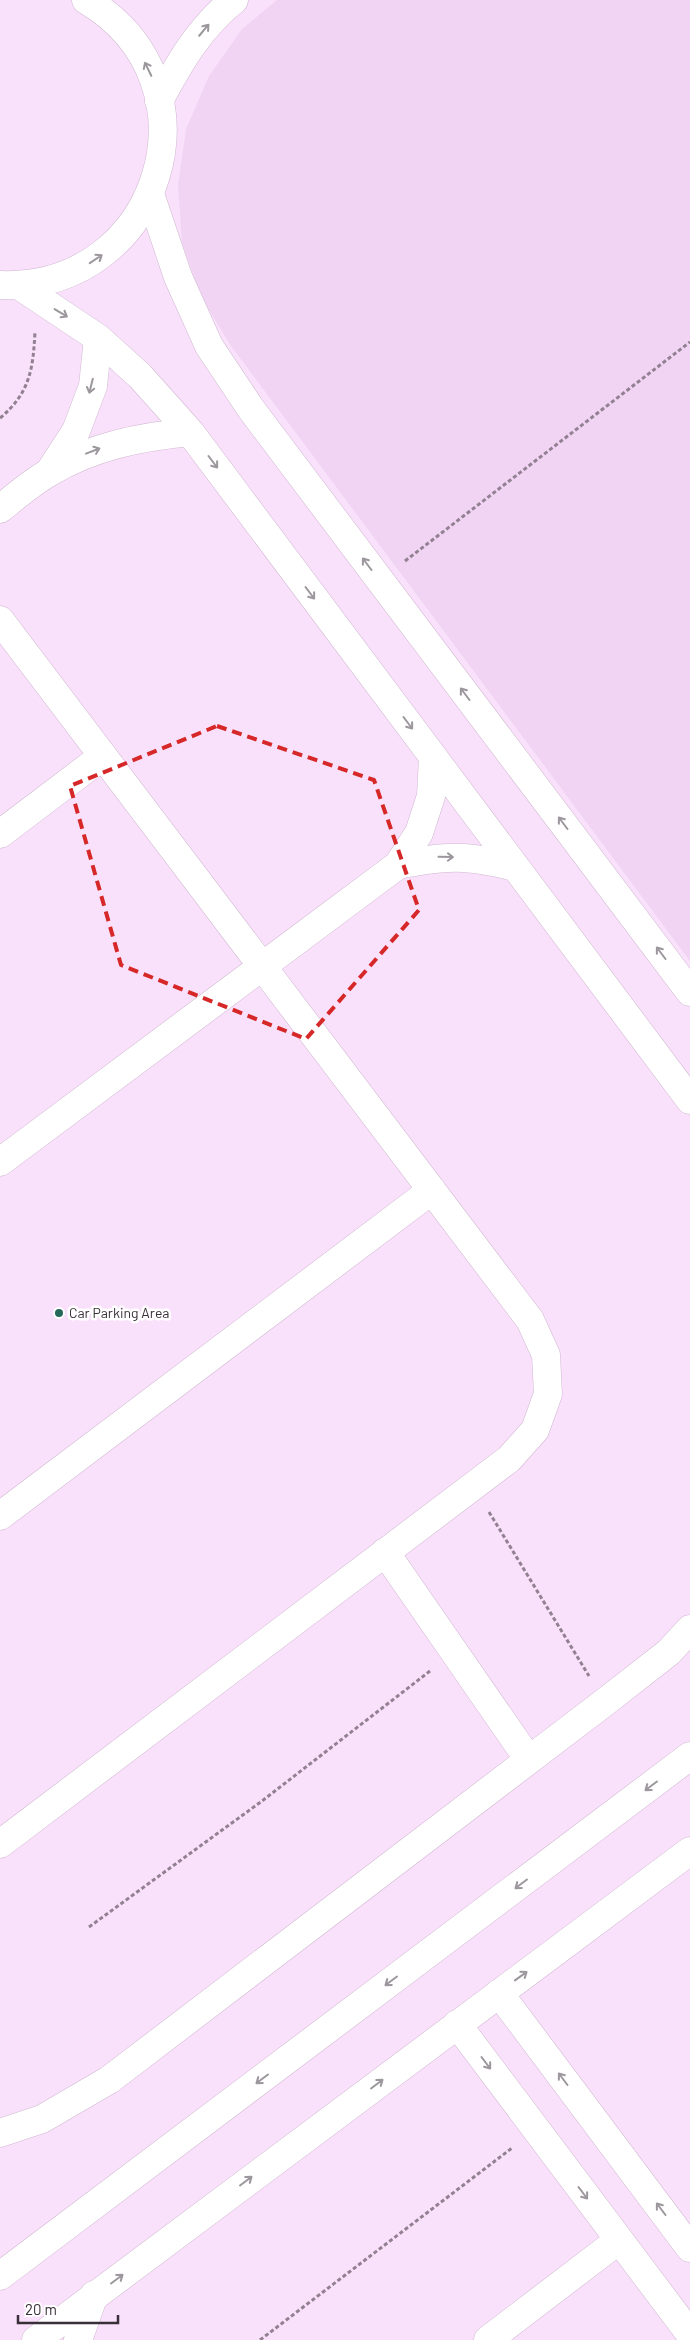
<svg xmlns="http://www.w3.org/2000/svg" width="690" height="2340" font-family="Barlow,sans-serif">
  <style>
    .built { fill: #f1d4f3 }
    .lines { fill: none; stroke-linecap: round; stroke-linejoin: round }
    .minor-casing { stroke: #cfb7d0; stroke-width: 29 }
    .tertiary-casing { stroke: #cfb7d0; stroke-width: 29 }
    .path { stroke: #928192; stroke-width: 3; stroke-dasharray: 4 2.5; stroke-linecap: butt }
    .minor { stroke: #fff; stroke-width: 28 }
    .tertiary { stroke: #fff; stroke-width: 28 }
    .oneway { stroke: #9c979c }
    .marked { fill: none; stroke: #d62828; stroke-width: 4; stroke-dasharray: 10 6; stroke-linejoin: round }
    .poi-dot { fill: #27695a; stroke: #fff; stroke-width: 2 }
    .labels { text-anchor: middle; stroke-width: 5; stroke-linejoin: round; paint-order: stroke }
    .poi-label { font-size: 14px; fill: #392f39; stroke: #fff; text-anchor: start }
  </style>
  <rect width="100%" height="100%" fill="#fae1fb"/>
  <path class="built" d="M277,0H690V961L231,346L201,297L182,243L178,185L186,129L209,76L242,29Z"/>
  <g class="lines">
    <g class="minor-casing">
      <path id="minor" d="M150,194L178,277L209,346L251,409L690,992
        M20,286L98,338L140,376L190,432L690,1100
        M50,471L76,431L93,386L98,338
        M0,509C16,496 32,482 50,472C93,446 140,437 190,432
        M0,620L530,1320L546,1355L548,1394L535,1430L509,1459L0,1844
        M0,834L103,756
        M398,865C447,855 467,855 515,867
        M0,1162L398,865L419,833L431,796L433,757
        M0,1516L432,1190
        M385,1552L529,1760
        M499,1993L690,2248
        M457,2024L690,2334
        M0,2133L42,2119L109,2080L605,1702L669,1652L690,1629
        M0,2276L690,1756
        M36,2340L690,1851
        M488,2340L619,2240"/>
    </g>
    <g class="tertiary-casing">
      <path id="tertiary" d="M159,101C179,63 200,27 234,0
        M0,285C162,291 225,82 86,0
        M78,2340L94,2295"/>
    </g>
    <path class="path" d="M0,418C30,393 33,369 35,332
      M405,561L690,342
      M489,1512L589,1676
      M89,1927L262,1801L430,1671
      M260,2340L512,2148"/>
    <use href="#minor" class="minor"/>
    <use href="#tertiary" class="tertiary"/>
  </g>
  <defs><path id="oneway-shaft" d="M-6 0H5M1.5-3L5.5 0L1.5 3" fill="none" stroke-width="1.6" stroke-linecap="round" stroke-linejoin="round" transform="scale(1.25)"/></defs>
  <g class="oneway">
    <use href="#oneway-shaft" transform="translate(204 30) rotate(-50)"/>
    <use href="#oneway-shaft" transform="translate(148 69) rotate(-116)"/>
    <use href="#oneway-shaft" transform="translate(96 259) rotate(-34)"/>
    <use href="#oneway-shaft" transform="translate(61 313) rotate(31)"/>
    <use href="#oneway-shaft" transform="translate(91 386) rotate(104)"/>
    <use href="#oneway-shaft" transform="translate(93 451) rotate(-21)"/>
    <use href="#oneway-shaft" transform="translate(213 462) rotate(53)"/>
    <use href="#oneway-shaft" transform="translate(367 564) rotate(-127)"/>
    <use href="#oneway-shaft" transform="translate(310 593) rotate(53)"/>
    <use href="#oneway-shaft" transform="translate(465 694) rotate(-127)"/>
    <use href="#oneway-shaft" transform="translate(408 723) rotate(53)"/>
    <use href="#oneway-shaft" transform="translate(563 823) rotate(-127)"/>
    <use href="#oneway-shaft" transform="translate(446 857) rotate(1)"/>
    <use href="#oneway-shaft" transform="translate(661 953) rotate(-127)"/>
    <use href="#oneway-shaft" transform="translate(651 1786) rotate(143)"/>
    <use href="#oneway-shaft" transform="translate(521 1884) rotate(143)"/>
    <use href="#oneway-shaft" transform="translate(521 1976) rotate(-36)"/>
    <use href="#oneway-shaft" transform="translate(391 1981) rotate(143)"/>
    <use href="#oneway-shaft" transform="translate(486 2063) rotate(53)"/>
    <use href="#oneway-shaft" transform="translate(262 2079) rotate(143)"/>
    <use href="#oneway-shaft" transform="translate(563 2079) rotate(-127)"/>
    <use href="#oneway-shaft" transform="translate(377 2084) rotate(-37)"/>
    <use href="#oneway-shaft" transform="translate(246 2181) rotate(-37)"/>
    <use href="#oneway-shaft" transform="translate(583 2193) rotate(53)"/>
    <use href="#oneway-shaft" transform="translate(661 2209) rotate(-127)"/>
    <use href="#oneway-shaft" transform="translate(117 2279) rotate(-37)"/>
  </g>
  <path class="marked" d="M217,726L374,780L419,910L306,1039L121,965L70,786Z"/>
  <circle class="poi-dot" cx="59" cy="1313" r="5"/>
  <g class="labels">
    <g class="poi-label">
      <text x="69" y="1318">Car Parking Area</text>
    </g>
  </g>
  <path d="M18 2315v8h100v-8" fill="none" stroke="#392f39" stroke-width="2.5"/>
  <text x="25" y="2315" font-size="15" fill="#392f39" stroke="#ffffff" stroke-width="4" paint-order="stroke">20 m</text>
</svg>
